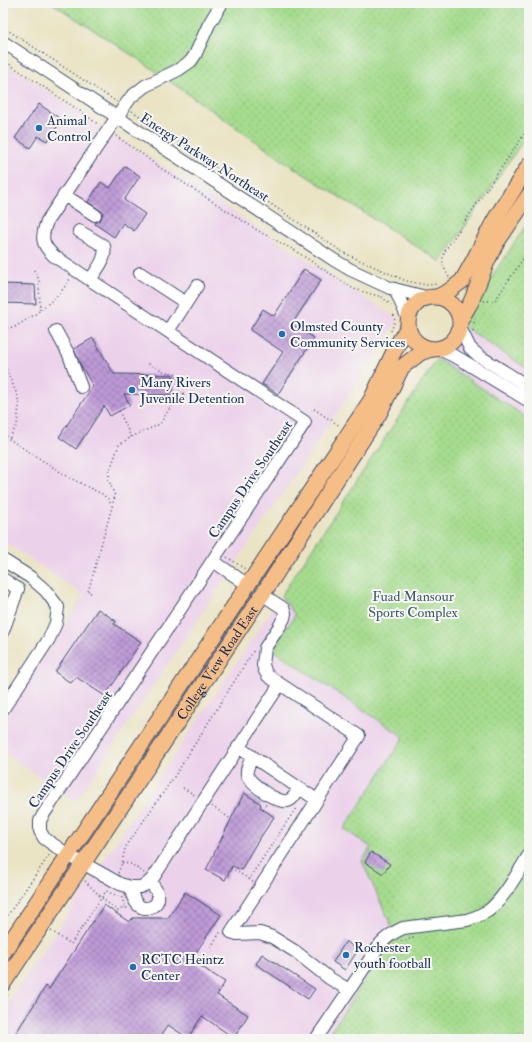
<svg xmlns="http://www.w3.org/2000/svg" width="532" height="1042" font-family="'IM FELL Double Pica',serif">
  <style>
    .built { fill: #ecd1ea }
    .park { fill: url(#park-dots); stroke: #608676 }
    .building { fill: url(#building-cross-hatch) }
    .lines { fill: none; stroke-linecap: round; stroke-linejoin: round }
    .minor-casing { stroke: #3a4a6d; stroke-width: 14 }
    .major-casing { stroke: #3a4a6d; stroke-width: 17 }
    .path { stroke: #3a4a6d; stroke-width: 1.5; stroke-dasharray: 1 3; stroke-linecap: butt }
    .minor { stroke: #fff; stroke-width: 12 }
    .major { stroke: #f6be87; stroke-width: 15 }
    .poi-dot { fill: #1f6fb2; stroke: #f6f6f2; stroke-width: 1.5 }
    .labels { text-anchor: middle; stroke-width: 4; stroke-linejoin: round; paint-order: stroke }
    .poi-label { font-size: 14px; fill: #1b2f5e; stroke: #f6f6f2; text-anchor: start }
    .street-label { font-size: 14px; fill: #1b2f5e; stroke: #f6f6f2 }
    .park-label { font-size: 14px; fill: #3e5a6a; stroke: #f6f6f2 }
  </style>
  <defs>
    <pattern id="park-dots" width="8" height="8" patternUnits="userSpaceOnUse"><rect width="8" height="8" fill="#a5dc8d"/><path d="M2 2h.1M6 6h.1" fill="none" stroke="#8dbd7c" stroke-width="1.8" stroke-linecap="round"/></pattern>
    <pattern id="building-cross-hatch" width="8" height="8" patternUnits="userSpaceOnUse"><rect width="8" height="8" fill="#be9ad6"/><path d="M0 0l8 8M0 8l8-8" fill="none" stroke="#9a7eb1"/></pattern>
  </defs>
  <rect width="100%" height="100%" fill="#f6f6f2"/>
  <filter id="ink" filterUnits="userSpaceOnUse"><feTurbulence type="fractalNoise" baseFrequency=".025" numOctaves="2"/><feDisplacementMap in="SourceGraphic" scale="8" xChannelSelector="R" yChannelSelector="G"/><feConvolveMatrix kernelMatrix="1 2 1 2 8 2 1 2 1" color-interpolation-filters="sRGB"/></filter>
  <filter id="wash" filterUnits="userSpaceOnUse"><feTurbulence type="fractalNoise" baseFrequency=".012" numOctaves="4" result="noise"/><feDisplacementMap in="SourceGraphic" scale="16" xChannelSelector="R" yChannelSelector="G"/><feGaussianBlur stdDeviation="0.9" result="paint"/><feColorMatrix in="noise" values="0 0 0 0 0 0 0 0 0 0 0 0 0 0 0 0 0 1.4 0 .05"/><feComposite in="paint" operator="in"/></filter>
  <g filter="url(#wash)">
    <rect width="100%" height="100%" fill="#eae4c5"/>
    <path class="built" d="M3,62L399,320L76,801L3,752V719L84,595L3,541Z
      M529,221V1039H3V1011L281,596L437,359L460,324Z"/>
    <path class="park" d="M52,3H529V132L441,262L288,164L141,61Z
      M529,221V370L460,324Z
      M437,359L529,419V1039H326L395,934L362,861L371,847L344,829L404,737L273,650L295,615L281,596Z"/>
    <g id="blocks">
      <path class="building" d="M39,104L62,120L47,141L38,136L30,148L15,138Z
        M125,166L140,176L124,200L145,214L134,231L123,223L114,237L95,224L96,222L101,219L103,212L88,202L101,182L110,188Z
        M304,269L321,280L292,324L314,338L278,394L262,384L283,352L250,330L263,309L274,316Z
        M3,284L35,285L36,304L3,303Z
        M93,338L114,374L173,375V395L124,394L130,405L110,416L104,406L76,449L59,437L93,386L80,364L74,349Z
        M98,609L116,621L114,624L141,642L105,696L76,677L71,683L55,672Z
        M244,793L261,804L260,807L274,817L254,847L241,870L232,866L225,880L206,870Z
        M371,852L390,864L383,874L365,862Z
        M185,892L221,915L191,960L225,982L217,995L248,1015L234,1038L202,1016L188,1038L168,1025L159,1039H12L46,986L49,989L104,905L129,922L133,918H168Z
        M346,941L358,950L345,970L333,962Z
        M262,954L315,989L308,999L256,964Z"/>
    </g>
  </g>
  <g filter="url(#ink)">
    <use href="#blocks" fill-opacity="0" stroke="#3a4a6d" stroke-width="1"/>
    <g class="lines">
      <g class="minor-casing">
        <path id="minor" d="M222,3L209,24L195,55L191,61L178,70L145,86L131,97L117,117L47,221C41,237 41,244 54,256L305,422L43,815L40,821V831L44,838L68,855L106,876L120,884L130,887H140L147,884L153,878L280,684
          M3,42L334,260L351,270L390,288L426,297
          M64,195L95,215
          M79,231L104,246C107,259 97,269 90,280
          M140,273L186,303
          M395,289L408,319
          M460,328L470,348L479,356L529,387
          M56,331L69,355L81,387
          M168,331L197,286
          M439,349L460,359L529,401
          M3,560L30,577L46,591L58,607L56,623L49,639L3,709
          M213,561L248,585
          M3,579L18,589L3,631
          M263,595L283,608L285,613L284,618L279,627L265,648L263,665L265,671L268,676L280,684L359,736L231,932L237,934L260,933L272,937L296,952L329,978L349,990
          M238,747L317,800
          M253,757C250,762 246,768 247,774C249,784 277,803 287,801C293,800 296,793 299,788
          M130,887C132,894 133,900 138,905C146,912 160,906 158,895C157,890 153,886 150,881
          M316,1039L381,943C387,937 394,932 403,928L467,920C474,918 481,915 488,911C503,900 518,872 529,855"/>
      </g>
      <g class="major-casing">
        <g id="major">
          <path d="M439,296L449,291L462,281L471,265L494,221L529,165"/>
          <circle cx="434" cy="323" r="26"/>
          <path d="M461,319L471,302L486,264L495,245L529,195"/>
          <path d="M3,953L371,400L397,345L408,327"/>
          <path id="s1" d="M3,984L268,586L379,414L402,367L420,353L432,349"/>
        </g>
      </g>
      <path class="path" d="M3,27L117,102
        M3,60L80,111L99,125
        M132,111L344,253L406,281L427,285L437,284
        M116,136L145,156L156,165L260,232L294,250L354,289L382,297L391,305
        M34,270L39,280L40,311
        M449,277C443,267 440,261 446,249L529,127
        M484,301H494L496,299L529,250
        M3,328L15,327L37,313L51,301L61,292L70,279
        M391,331L395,321L393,312
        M473,331V327L475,319
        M3,362L18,397L19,406L17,425L9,439
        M179,393L200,396L212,404
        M314,409L340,426
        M119,411L131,437
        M3,433L9,439L70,478L102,494L108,499L112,506
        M227,557L245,569
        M91,593L88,592L115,496L109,481V473L119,445L131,437L160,424L179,393L177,374L165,372L147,363
        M183,788L195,795
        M212,806L231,819
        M263,809L266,804
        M122,863L131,864L144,873
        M231,868L249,879
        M118,873L122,863L125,848L176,774L254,650
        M85,881L104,900L118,911L125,907
        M253,882L249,879L296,808
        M3,922L50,854
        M51,931L71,944L106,891L122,898L125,907L128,909
        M401,941L416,937
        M211,947L221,931
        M3,1002L8,995"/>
      <use href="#minor" class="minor"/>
      <use href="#major" class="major"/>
    </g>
  </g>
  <g class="poi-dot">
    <circle cx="39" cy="128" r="4"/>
    <circle cx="282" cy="334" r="4"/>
    <circle cx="132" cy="390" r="4"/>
    <circle cx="346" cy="955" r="4"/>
    <circle cx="133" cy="967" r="4"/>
  </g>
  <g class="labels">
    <g class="poi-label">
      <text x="47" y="125">Animal<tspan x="47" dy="16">Control</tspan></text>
      <text x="290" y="331">Olmsted County<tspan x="290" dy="16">Community Services</tspan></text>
      <text x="140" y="387">Many Rivers<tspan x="140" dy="16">Juvenile Detention</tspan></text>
      <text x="354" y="952">Rochester<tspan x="354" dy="16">youth football</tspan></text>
      <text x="141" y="964">RCTC Heintz<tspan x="141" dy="16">Center</tspan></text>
    </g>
    <g class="street-label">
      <text transform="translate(205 157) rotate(33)" y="5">Energy Parkway Northeast</text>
      <text transform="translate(250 479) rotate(-56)" y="5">Campus Drive Southeast</text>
      <text dy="5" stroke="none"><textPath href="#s1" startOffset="386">College View Road East</textPath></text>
      <text transform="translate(70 749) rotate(-56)" y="5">Campus Drive Southeast</text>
    </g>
    <g class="park-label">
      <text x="413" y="601">Fuad Mansour<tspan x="413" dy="16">Sports Complex</tspan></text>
    </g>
  </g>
  <rect width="532" height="1042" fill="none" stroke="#f6f6f2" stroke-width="16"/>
</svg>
